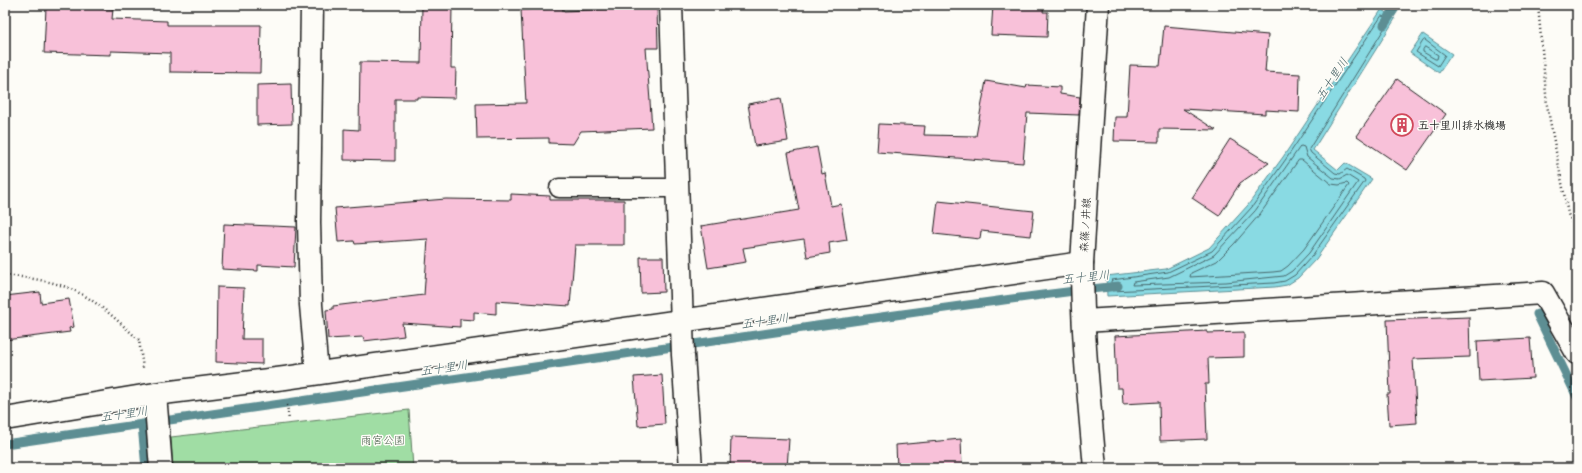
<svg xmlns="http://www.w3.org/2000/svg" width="1582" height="473" font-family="Mali,'Klee One',sans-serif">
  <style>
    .green { fill: #a0dda4; stroke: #5e7c60 }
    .water { fill: #89dae3; stroke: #5d8e93 }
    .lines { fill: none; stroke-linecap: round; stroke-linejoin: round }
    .shore { stroke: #48686c; stroke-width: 1 }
    .stream { stroke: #5d8e93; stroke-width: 9 }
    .building { fill: #f8c1d9; stroke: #1c1c1c }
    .service-casing { stroke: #1c1c1c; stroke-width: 21 }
    .minor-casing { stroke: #1c1c1c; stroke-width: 25 }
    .secondary-casing { stroke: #1c1c1c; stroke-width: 25 }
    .path { stroke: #1c1c1c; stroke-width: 2.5; stroke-dasharray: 1 3; stroke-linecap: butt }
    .service { stroke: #fdfcf7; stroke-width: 18 }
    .minor { stroke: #fdfcf7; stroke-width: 22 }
    .secondary { stroke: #fdfcf7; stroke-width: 22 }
    .labels { text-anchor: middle; stroke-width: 3; stroke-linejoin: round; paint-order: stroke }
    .poi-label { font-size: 11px; font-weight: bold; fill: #1c1c1c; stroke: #fdfcf7; text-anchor: start }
    .street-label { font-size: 11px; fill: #1c1c1c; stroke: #fdfcf7 }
    .park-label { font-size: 11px; fill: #4a604c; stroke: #fdfcf7 }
    .water-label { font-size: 12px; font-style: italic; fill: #425e62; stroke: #fdfcf7 }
  </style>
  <rect width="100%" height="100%" fill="#fdfcf7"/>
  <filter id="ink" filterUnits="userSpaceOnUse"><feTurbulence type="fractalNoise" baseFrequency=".025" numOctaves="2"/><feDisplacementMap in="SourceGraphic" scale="8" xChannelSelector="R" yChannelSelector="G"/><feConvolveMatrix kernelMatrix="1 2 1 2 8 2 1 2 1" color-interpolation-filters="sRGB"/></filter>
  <g filter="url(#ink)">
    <path class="green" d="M409,410L413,468H173L171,437Z"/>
    <path class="water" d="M1382,9L1395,19L1313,150L1338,170L1345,163L1372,179L1316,259L1298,278L1287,285L1275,287L1107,296L1106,276L1166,269L1209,248L1248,205L1283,157Z
      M1423,34L1452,54L1439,73L1410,53Z"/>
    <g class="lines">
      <path class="shore" d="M1382,16L1388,19L1389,21L1309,149L1311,153L1335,173L1340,174L1347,169L1364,179L1365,181L1312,256L1295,275L1285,281L1274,283L1112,291L1111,281L1112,280L1168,272L1212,251L1252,207L1286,159Z
        M1425,40L1445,55L1438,66L1416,52L1423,41Z
        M1425,47L1438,55L1437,59H1435L1423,52V50Z
        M1301,146L1304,147L1307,157L1333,178L1340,179L1347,175L1358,182L1309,253L1292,271L1284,276L1226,282L1132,285L1133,282L1169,277L1214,255L1255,211Z
        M1299,160H1302L1331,184L1339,185L1347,183L1349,185L1304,249L1288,266L1281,271L1273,272L1190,277L1191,273L1217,261L1234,244L1260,214Z"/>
      <path class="stream" d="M1384,25L1397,5
        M1537,314L1577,397
        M142,425L146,468
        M5,444C274,407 542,365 810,327C913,313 1015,297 1118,286"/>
    </g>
    <path class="building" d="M422,5H452L451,68H456L455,98L417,97V99H395V161L344,160V129L359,130L360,62L421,63Z
      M993,5H1044L1043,12H1048L1047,37L991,35Z
      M46,7L113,9L112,19L167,21V25H261L260,73L170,72V53L111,51V55L44,53Z
      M657,7L658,48H646L652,128L581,131L573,144L549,143V138L477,139L476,104L526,103L521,10L563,8V11Z
      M1164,26L1268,35L1265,72L1300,74L1299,112L1265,110V114L1183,109L1216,130L1159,129V142L1114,141L1115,117H1127L1130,65L1160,66Z
      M1397,79L1446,114L1407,170L1357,136Z
      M986,81L1026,88L1027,85L1060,87V94L1080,97L1079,115L1027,113L1023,163L877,152L879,124L925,126L924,135L976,136Z
      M291,84L292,124L257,125V85Z
      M781,98L788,141L755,146L748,104Z
      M1230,139L1269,163L1240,183L1219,216L1192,198Z
      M817,147L822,174L825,173L831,206L841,204L847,240L829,243L830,253L807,257L804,239L743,248L746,262L708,268L701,226L799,210L788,153Z
      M511,194L550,196V200H624V245H575L570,306L496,301V314L474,312V320L460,319V327L402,323L404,336L364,341L363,337L328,339L326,310L333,309V306L424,295L428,239L355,244L354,241L338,242L335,208L446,199L511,200Z
      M938,201L1034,211L1031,236L981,231L980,239L934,234Z
      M224,224L296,227L294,267L258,265V271L222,269Z
      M640,257H663L664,292L641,293Z
      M217,287L244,288L242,339H262V364L216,362Z
      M40,292L41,303L69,299L74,327L69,328L70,332L5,340V296Z
      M1469,317L1470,357L1413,359L1417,423L1389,425L1387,394H1390L1387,320Z
      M1207,331V333L1244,332V357L1208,358L1209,384H1205L1207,439L1160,441L1159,402L1123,404L1122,388H1117L1115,336Z
      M1530,338L1533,378L1479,381L1477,341Z
      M662,375L665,424L638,426L634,377Z
      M731,437L789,439L787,468H730Z
      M961,439L962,468H897L896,445Z"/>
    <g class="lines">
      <g class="service-casing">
        <path id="service" d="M559,188H677"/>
      </g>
      <g class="minor-casing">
        <path id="minor" d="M312,5L309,222L311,305L317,373
          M671,5L683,355L691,468
          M1084,321L1543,293L1577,353
          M155,394L161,468
          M5,419L155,394L285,378L1082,263"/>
      </g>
      <g class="secondary-casing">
        <path id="secondary" d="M1095,468C1089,400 1082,332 1082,263L1098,5"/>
      </g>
      <path class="path" d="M1538,5L1547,105L1568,214L1577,233
        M5,275C24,277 53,281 71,289C97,300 118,321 139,340L143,368
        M287,405L289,420"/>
      <use href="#service" class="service"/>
      <use href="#minor" class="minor"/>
      <use href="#secondary" class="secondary"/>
    </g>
  </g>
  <defs>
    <g id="building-ring" transform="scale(1.15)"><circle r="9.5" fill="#fdfcf7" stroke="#d1495b" stroke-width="1.5"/><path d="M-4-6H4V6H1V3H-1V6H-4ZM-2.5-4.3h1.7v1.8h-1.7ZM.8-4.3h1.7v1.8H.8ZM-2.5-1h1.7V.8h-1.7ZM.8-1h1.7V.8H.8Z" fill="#d1495b"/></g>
  </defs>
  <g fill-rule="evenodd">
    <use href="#building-ring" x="1402" y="125"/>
  </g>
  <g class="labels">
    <g class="poi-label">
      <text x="1418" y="129">五十里川排水機場</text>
    </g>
    <g class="street-label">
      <text transform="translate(1085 225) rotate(-87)" y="4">森篠ノ井線</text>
    </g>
    <g class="park-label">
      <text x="383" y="444">雨宮公園</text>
    </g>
    <g class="water-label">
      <text transform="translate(1332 79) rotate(-56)" y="4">五十里川</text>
      <text transform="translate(1086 277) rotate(-6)" y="4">五十里川</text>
      <text transform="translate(765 321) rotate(-8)" y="4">五十里川</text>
      <text transform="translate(444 368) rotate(-8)" y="4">五十里川</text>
      <text transform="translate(124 414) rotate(-8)" y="4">五十里川</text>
    </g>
  </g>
  <rect width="1582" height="473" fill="none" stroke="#fdfcf7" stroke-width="20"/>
  <rect x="10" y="10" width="1562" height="453" fill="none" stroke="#1c1c1c" stroke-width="1.5" filter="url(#ink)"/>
</svg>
